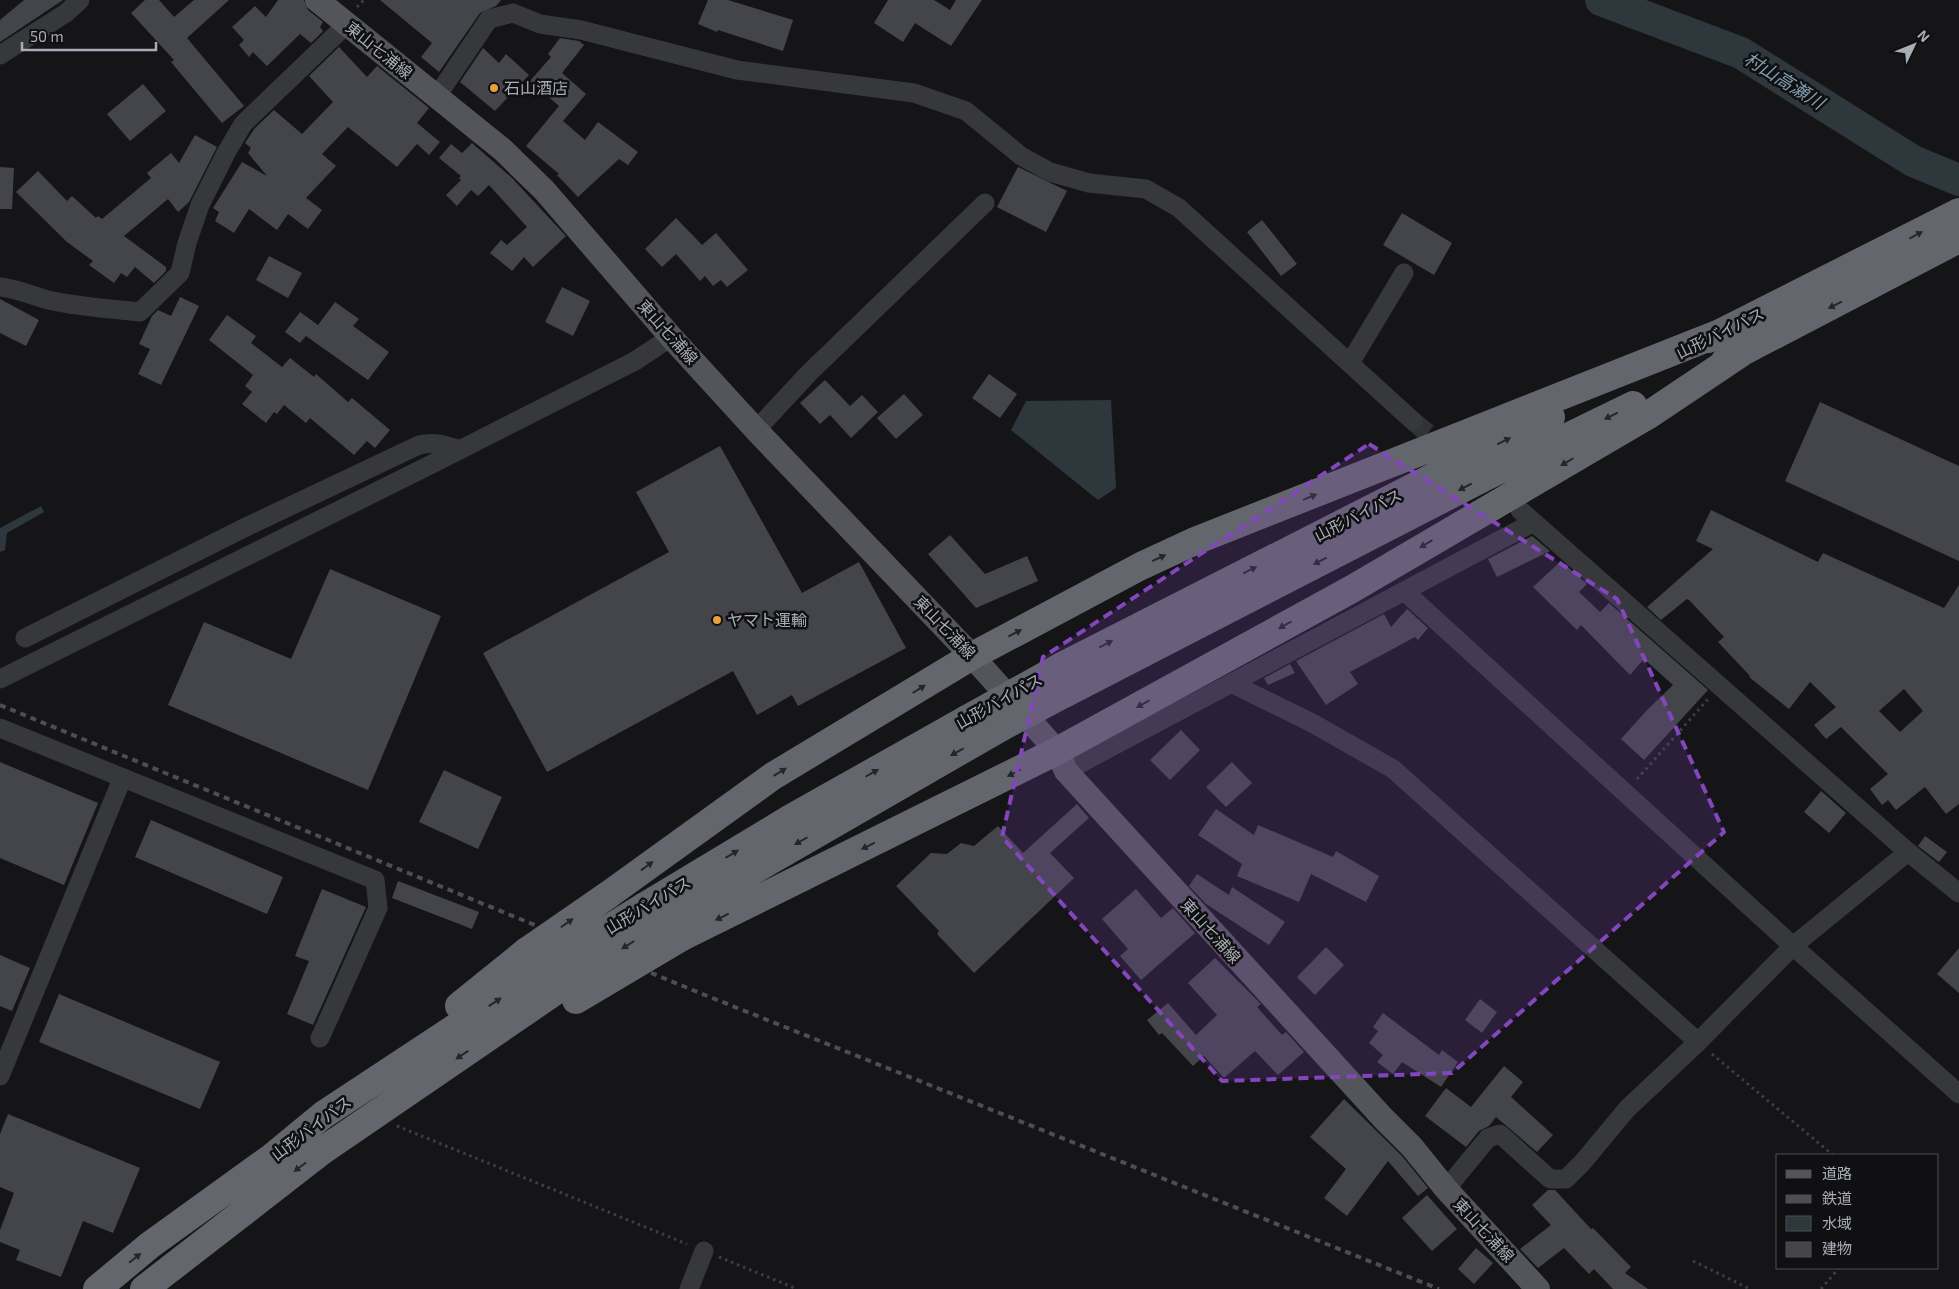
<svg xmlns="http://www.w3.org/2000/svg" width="1959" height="1289" font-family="'Exo 2','Noto Sans JP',sans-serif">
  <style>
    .water { fill: #2e373c }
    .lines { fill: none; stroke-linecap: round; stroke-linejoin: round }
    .river { stroke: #2e373c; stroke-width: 32 }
    .building { fill: #44454a; fill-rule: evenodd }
    .minor-tunnel { stroke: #323337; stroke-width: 19; stroke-dasharray: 19 9; stroke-linecap: butt }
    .path { stroke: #3c3f43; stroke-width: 3; stroke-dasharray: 2.5 4; stroke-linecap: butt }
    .minor { stroke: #36383c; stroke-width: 19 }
    .major { stroke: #53555a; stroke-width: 24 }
    .highway { stroke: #63666c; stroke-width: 28 }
    .rail { stroke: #4b4e52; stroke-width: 4; stroke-dasharray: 6 5; stroke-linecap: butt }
    .highway-bridge { stroke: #63666c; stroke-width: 28 }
    .oneway { fill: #252628 }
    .marked { fill: #8446bd; fill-opacity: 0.2; stroke: #8446bd; stroke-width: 4; stroke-dasharray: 10 6; stroke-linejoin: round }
    .poi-dot { fill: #e7a03d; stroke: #101012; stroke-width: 2 }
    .labels { text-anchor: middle; stroke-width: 5; stroke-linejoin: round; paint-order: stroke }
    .street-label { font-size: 16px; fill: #a8adb6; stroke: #101012 }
    .poi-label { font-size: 16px; fill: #a8adb6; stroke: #101012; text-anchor: start }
    .water-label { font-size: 18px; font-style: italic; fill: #819daf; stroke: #101012 }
  </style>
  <rect width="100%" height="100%" fill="#151517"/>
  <path class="water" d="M1111,400L1116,488L1098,500L1011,430L1026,401Z
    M41,506L44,512L7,533L5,550L0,552V528Z"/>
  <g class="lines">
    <path class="river" d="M1601,0L1741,53L1913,161L1959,180"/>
  </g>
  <path class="building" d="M24,0H63L0,42V20Z
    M145,0H159L174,17L194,0H229L187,38L244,106L222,123L171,62L174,60L131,13Z
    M278,0H304L308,10L323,22L320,27L323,31L311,43L300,34L267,66L253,52L249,57L239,45L244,40L232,27L255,6L266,17Z
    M380,0H501L496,6L480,13L439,72L421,57L432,43Z
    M708,0H728L793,20L783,51L718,30L717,32L698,24Z
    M888,0H934L950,10L956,0H982L951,46L915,23L903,42L874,23Z
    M560,38L579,41L584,45L562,73L586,94L563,121L585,140L598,122L638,152L628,165L619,159L578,197L557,175L559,174L526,146L559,106L530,81L551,57L548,54Z
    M339,47L367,77L377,66L429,108L417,123L440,142L429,155L417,144L397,167L348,127L322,154L336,166L306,198L322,210L308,229L288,214L277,230L249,209L234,233L215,221L219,212L213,208L242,162L267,176L248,153L251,148L245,143L255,128L274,110L302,134L333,102L309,76Z
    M483,48L499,63L506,54L529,75L495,111L460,82Z
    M143,84L166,111L130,141L107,114Z
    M195,135L217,147L189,202L178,212L168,199L124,236L166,267V271L154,283L135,267L127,277L121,273L114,283L89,265L93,261L67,242L16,192L38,171L67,201L72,196L96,218L98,216L102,219L151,178L147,173L171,153L179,163Z
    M472,143L512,178L566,236L533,267L524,257L512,271L490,253L501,240L507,245L527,227L489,185L478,196L471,190L457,206L446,195L461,180L459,178L461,176L439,158L451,144L462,153Z
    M0,167L14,168L12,209H0Z
    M1018,167L1067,191L1046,232L997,207Z
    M1402,213L1452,243L1434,275L1383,245Z
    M676,218L702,245L716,233L748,270L727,287L721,280L713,286L705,276L700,281L676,254L662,267L645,249Z
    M1262,220L1297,264L1281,276L1247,232Z
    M269,256L302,273L288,298L256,280Z
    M562,287L590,301L573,336L545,322Z
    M180,297L199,306L161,385L138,374L150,349L139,344L152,316L158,310L171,316Z
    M0,299L39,320L26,346L0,333Z
    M335,302L359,319L353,326L389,352L368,380L306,336L300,343L285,332L300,312L318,325Z
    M227,315L256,336L251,343L282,367L290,358L314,377L316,374L348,402L352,398L390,430L375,448L367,441L354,455L310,418L306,423L284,405L277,414L274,412L266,423L242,404L252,392L245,386L253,375L209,340Z
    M989,374L1017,394L1000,418L972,398Z
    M825,380L850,406L862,395L878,412L851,438L830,415L820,424L800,403Z
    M904,394L923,415L896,439L877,418Z
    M1820,402L1959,466V561L1785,481Z
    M720,446L802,593L859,562L906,648L798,706L792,695L757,715L733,671L547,772L483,653L669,552L636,492Z
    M1711,510L1818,562L1823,553L1944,608L1959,585V804L1946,814L1925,787L1896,810L1888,800L1882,805L1870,789L1888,774L1841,727L1826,739L1814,725L1836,707L1810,682L1789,709L1749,677L1750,676L1718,642L1724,637L1689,600L1687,599L1661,620L1647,607L1713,549L1696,541ZM1904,689L1923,711L1900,732L1879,711Z
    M950,535L985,574L1027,556L1038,581L976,608L928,554Z
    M1532,536L1550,551L1497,577L1488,559Z
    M1561,561L1587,584L1579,592L1600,612L1609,603L1708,690L1644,760L1621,739L1648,709L1673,685L1644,659L1630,675L1581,625L1577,630L1533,587Z
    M330,569L441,616L368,790L168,705L204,622L291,659Z
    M1407,609L1428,628L1418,640L1415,637L1350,672L1358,684L1326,705L1296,661L1384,614L1391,627Z
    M1290,664L1295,673L1268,685L1264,678Z
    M1181,730L1200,750L1170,780L1150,760Z
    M0,762L98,803L64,885L0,858Z
    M1232,762L1252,783L1226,807L1206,787Z
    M444,770L502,797L478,849L419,822Z
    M1821,791L1846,813L1829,833L1804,812Z
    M1077,804L1089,818L1050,853L1074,878L974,973L937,934L939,931L896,886L931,853L947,854L961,843L974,846L998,826L1023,853Z
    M1216,809L1254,835L1258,825L1333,857L1336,851L1379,876L1366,902L1311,874L1299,902L1237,876L1242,864L1198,835Z
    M151,820L283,877L267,914L135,857Z
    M1925,836L1947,852L1939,862L1918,846Z
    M1197,874L1229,895L1232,887L1285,922L1269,945L1206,904L1189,886Z
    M398,881L479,912L472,929L392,898Z
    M322,889L366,907L313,1025L287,1014L309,961L295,956Z
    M1136,889L1161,918L1173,908L1195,933L1141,980L1120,956L1128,949L1102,919Z
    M1326,947L1344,965L1315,995L1297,977Z
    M1959,948V993L1937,974Z
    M0,955L30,968L12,1011L0,1006Z
    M1215,958L1261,1004L1257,1007L1282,1035L1286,1032L1304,1052L1278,1075L1255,1051L1224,1078L1204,1056L1193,1066L1162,1033L1159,1035L1147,1020L1168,1003L1196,1035L1217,1015L1188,983Z
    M59,994L220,1062L200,1109L39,1042Z
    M1480,999L1497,1012L1482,1033L1465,1020Z
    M1383,1013L1439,1055L1442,1050L1458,1062L1441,1087L1402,1062L1393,1074L1377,1062L1383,1055L1369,1043L1378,1031L1373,1027Z
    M1504,1066L1523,1082L1511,1097L1553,1135L1537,1152L1496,1117L1489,1126L1479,1131L1466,1147L1425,1116L1446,1088L1471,1107Z
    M1344,1099L1402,1156L1428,1188L1418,1196L1388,1161L1347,1216L1324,1198L1346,1169L1310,1137Z
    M8,1114L140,1168L113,1233L83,1221L61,1277L16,1260L20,1250L0,1242V1230L14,1193L0,1187V1134Z
    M1548,1190H1555L1591,1229L1593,1228L1631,1267L1625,1273L1648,1289H1613L1594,1269L1589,1274L1564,1248L1538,1268L1520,1249L1551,1225L1532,1205Z
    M1427,1195L1457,1229L1432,1251L1402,1218Z
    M1476,1248L1493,1263L1474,1284L1458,1269Z"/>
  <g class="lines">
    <path class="minor-tunnel" d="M1413,421L1448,450"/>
    <path class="path" d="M357,7L364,0
      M1637,779L1709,698
      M1712,1054L1833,1155
      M397,1126L687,1244
      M719,1257L797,1289
      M1693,1261L1750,1289
      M1821,1289L1839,1268"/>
    <path class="minor" d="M0,55L66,13L80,0
      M437,96L489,19L513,13L540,24L581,30L737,70L914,93L966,111L1021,156L1050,172L1089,183L1146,189L1179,208L1413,421
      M0,287C19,289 35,297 53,301C82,307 111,309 140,312L180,273L187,243L200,205L226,153L243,124L347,24
      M1350,363L1404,273
      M756,430L809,373L985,203
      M1520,510L1908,852L1959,893
      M1404,591L1793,946L1959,1094
      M25,638L246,527L419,445C435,441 445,445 460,450
      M0,679L434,463L635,361L671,337
      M1231,683L1314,724L1393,769L1698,1042
      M0,728L375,880L378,908L320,1038
      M1066,771L1534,522
      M0,1076L122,779
      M1446,1189L1488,1138L1500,1134L1550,1179H1566L1582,1163L1627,1109L1698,1042L1793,946L1908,852
      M689,1289L704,1251"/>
    <path class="major" d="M317,0L503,150L544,190L671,337L756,430L972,656L1057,751L1066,771L1383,1118L1412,1147L1446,1189L1538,1289"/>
    <path class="highway" d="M1708,339L1959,212
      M1725,361L1959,239
      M1062,666L1551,417
      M1066,693L1483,478L1633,405
      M608,895L773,776L972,656L1141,566L1195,541L1725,331
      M645,906L791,818L967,719
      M669,919L1000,728
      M682,937L1057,751L1352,589L1647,416L1741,353
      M459,1006L527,951
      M97,1289L150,1245L272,1157L323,1115L544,969
      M144,1289L322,1151L560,988"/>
    <path class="rail" d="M0,705L695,991L1439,1289"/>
    <path class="highway-bridge" d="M967,719L1062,666
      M1000,728L1066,693
      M527,951L608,895
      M544,969L645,906
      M560,988L669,919
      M576,1000L682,937"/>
  </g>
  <defs><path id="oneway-solid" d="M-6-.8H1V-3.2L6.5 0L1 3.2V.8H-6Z" transform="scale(1.25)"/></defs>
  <g class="oneway">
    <use href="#oneway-solid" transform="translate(1916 235) rotate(-28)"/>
    <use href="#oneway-solid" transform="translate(1835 305) rotate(153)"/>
    <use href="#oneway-solid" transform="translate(1611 416) rotate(154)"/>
    <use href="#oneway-solid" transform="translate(1504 441) rotate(-26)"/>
    <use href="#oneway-solid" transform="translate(1567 462) rotate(150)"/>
    <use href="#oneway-solid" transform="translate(1465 487) rotate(153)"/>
    <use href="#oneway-solid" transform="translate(1310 497) rotate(-22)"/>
    <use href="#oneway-solid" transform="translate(1426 544) rotate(149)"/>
    <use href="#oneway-solid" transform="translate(1159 558) rotate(-25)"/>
    <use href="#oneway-solid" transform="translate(1320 561) rotate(153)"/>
    <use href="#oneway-solid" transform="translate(1250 570) rotate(-26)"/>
    <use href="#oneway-solid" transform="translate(1285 625) rotate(151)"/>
    <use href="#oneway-solid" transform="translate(1015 633) rotate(-28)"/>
    <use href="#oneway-solid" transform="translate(1106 644) rotate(-27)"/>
    <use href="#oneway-solid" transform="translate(919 689) rotate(-32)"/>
    <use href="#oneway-solid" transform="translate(1143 704) rotate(151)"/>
    <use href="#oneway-solid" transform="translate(957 752) rotate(151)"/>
    <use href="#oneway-solid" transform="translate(780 772) rotate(-31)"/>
    <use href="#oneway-solid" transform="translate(872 773) rotate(-30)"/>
    <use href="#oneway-solid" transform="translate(1014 773) rotate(153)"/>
    <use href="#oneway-solid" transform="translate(801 841) rotate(150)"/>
    <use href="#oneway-solid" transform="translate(868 846) rotate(154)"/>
    <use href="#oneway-solid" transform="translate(732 854) rotate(-31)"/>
    <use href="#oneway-solid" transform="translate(647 866) rotate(-36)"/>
    <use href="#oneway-solid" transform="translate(722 917) rotate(154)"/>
    <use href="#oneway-solid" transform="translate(567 923) rotate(-35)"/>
    <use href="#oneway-solid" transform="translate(628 945) rotate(148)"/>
    <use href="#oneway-solid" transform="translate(495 1002) rotate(-33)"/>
    <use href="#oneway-solid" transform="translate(462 1055) rotate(146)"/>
    <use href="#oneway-solid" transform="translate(300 1167) rotate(143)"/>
    <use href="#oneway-solid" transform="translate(135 1258) rotate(-39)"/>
  </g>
  <path class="marked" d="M1369,444L1617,599L1724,832L1452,1073L1222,1081L1002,837L1043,657Z"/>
  <g class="poi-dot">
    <circle cx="494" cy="88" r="5"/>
    <circle cx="717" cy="620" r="5"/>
  </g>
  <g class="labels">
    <g class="street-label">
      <text transform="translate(379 50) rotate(39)" y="6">東山七浦線</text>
      <text transform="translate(668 332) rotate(48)" y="6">東山七浦線</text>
      <text transform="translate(1720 333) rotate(-26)" y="6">山形バイパス</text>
      <text transform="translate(1358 515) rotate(-27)" y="6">山形バイパス</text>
      <text transform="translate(945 627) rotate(46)" y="6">東山七浦線</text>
      <text transform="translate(999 701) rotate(-29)" y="6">山形バイパス</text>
      <text transform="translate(648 905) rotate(-31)" y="6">山形バイパス</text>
      <text transform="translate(1211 931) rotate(48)" y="6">東山七浦線</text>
      <text transform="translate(311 1128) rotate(-37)" y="6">山形バイパス</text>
      <text transform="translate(1484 1230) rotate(47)" y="6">東山七浦線</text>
    </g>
    <g class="poi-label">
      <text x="504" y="94">石山酒店</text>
      <text x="727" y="626">ヤマト運輸</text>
    </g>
    <g class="water-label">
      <text transform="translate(1784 81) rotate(32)" y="6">村山高瀬川</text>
    </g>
  </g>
  <rect x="1776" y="1154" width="162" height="115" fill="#101012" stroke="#4d4f54"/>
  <rect x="1786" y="1170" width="25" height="8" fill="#53555a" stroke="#4d4f54"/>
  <text x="1822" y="1179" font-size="15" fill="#a8adb6">道路</text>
  <rect x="1786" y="1195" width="25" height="8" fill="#4b4e52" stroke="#4d4f54"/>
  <text x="1822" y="1204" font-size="15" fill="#a8adb6">鉄道</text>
  <rect x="1786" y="1216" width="25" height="15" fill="#2e373c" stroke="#4d4f54"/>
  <text x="1822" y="1229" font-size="15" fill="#a8adb6">水域</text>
  <rect x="1786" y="1242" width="25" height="15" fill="#44454a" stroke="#4d4f54"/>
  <text x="1822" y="1254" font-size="15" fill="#a8adb6">建物</text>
  <g transform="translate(1914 45) rotate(47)" stroke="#101012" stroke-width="4" paint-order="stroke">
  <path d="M0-4L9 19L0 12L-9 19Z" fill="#a8adb6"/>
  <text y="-8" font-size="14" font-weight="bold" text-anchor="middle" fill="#a8adb6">N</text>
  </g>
  <path d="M22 42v8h134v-8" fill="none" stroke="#a8adb6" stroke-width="2.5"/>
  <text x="30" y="42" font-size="15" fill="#a8adb6" stroke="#101012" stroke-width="4" paint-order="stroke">50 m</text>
</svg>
